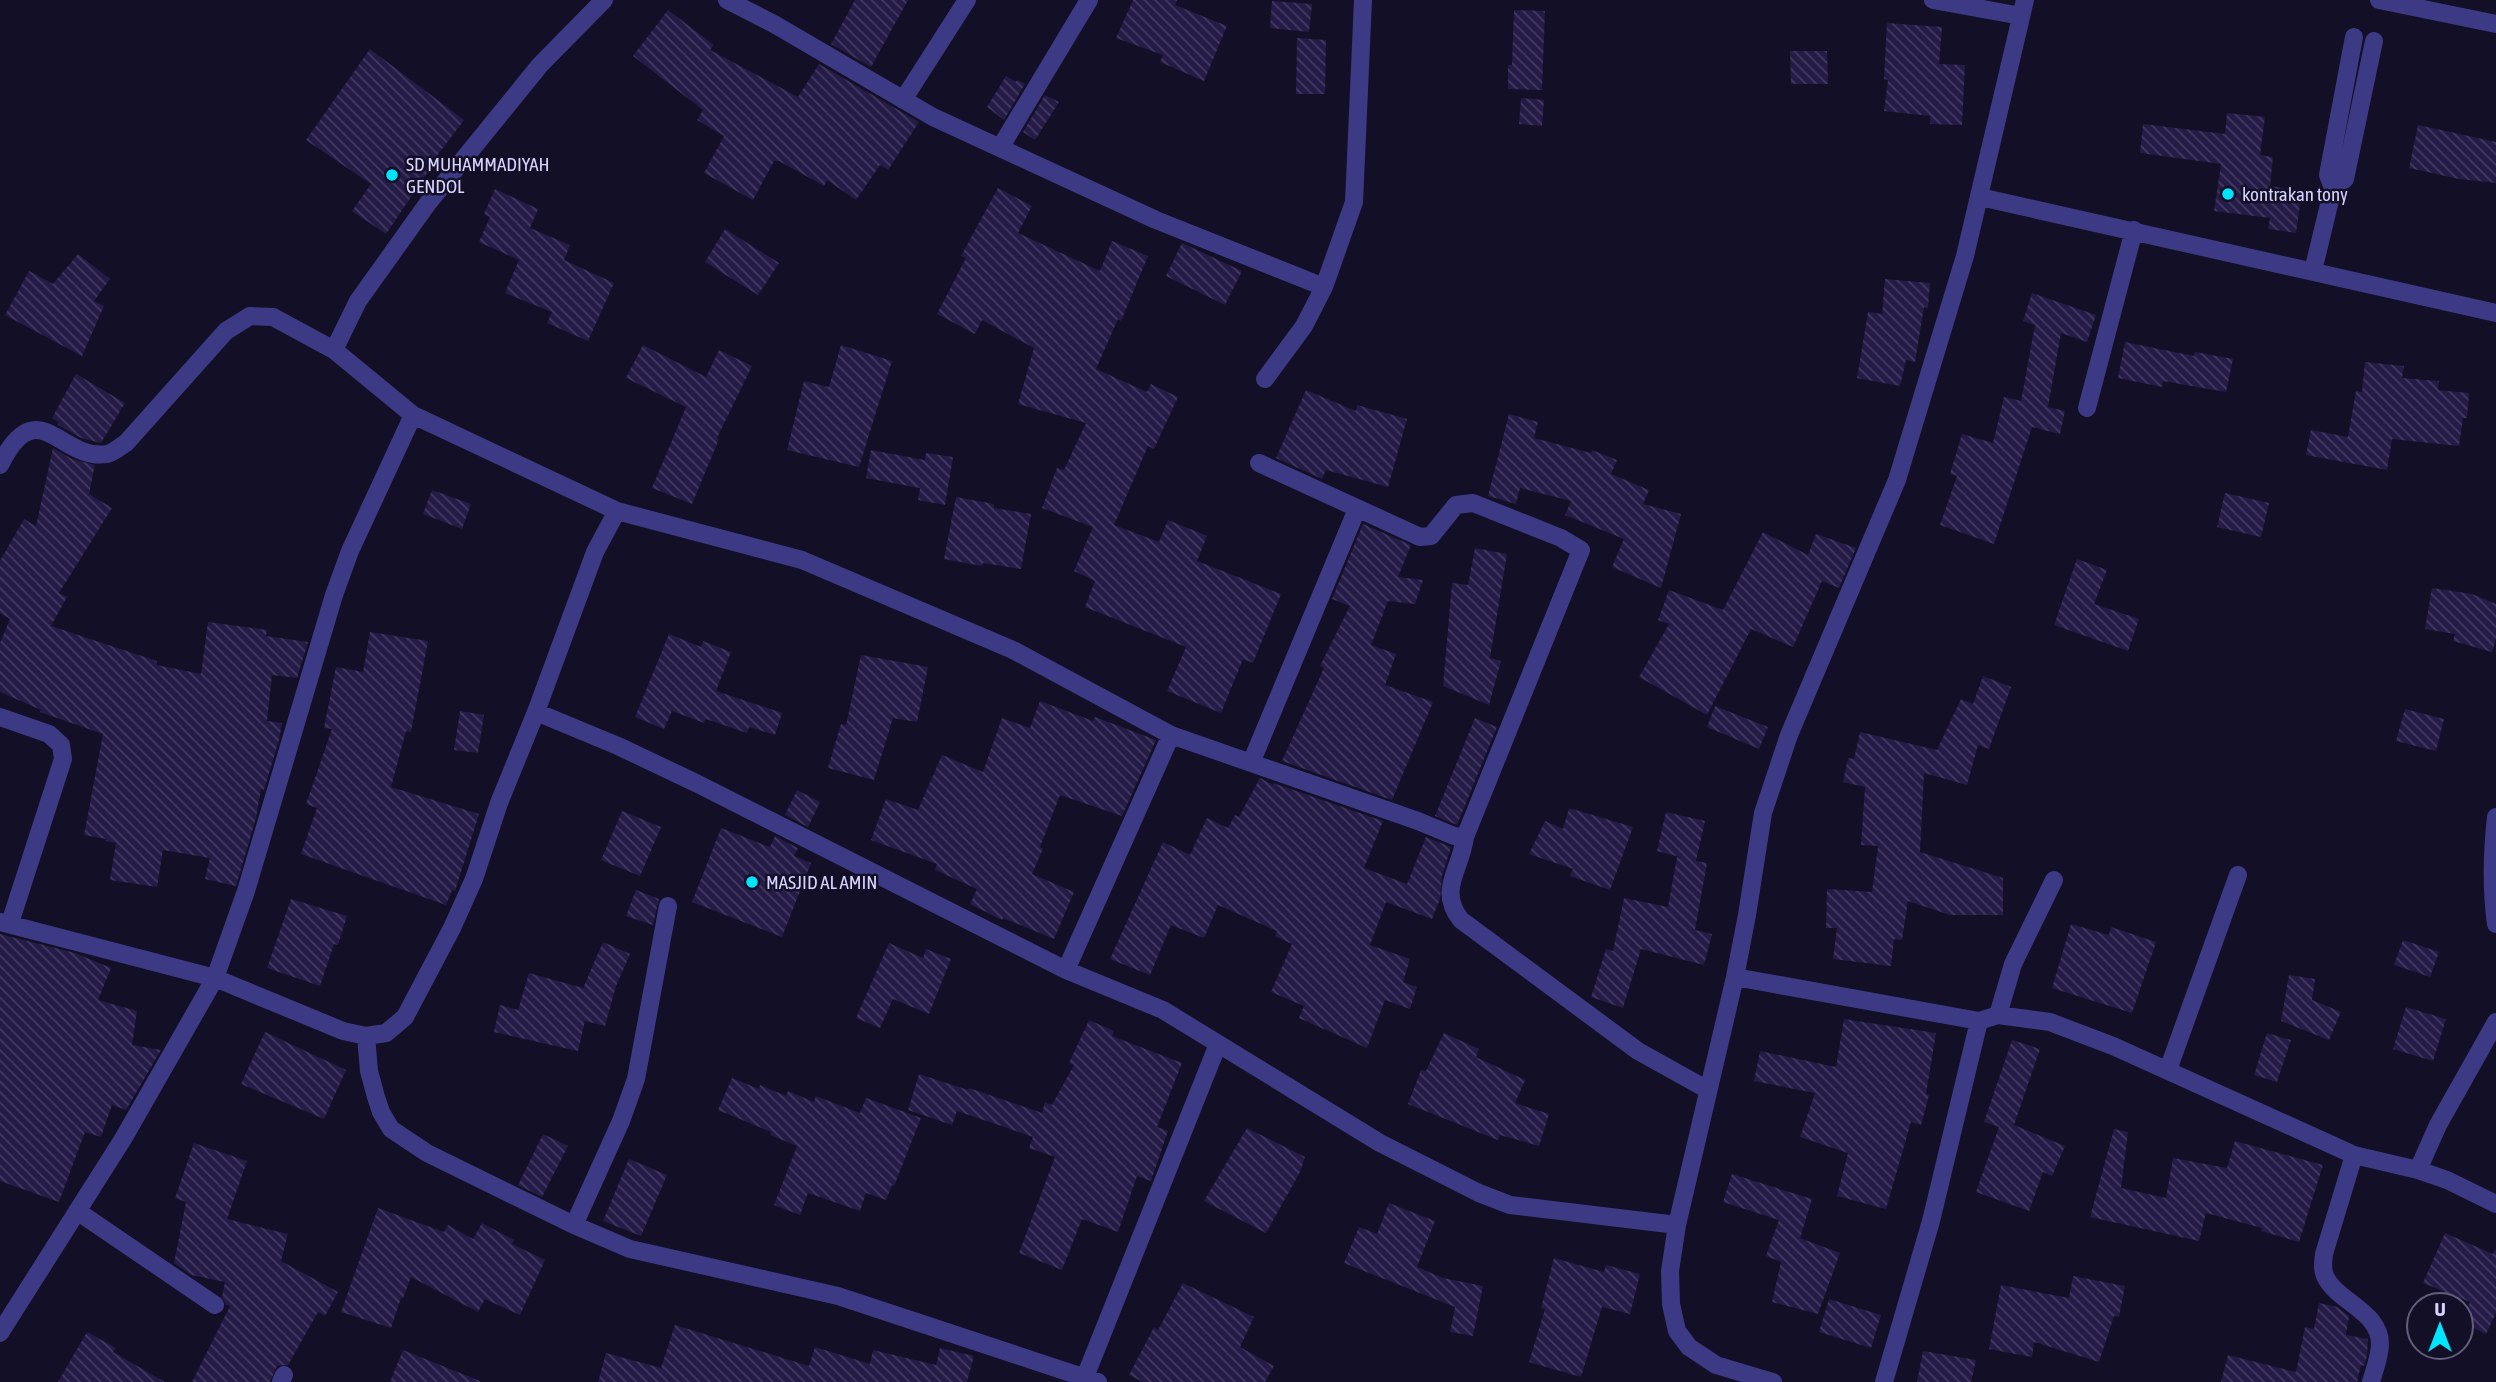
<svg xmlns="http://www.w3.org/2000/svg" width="2496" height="1382" font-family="'Asap Condensed',sans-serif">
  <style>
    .building { fill: url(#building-back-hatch) }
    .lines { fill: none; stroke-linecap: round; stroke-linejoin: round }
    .minor { stroke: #3d3a85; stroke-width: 18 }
    .poi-dot { fill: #00e5ff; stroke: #130f26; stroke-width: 2.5 }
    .labels { text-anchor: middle; stroke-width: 5; stroke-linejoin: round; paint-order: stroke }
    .poi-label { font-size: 19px; fill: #d9d4ff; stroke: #130f26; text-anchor: start }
  </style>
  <defs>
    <pattern id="building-back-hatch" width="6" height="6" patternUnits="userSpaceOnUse" patternTransform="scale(1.75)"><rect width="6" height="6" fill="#241b47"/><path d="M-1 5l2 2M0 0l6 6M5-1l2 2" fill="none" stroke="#433b63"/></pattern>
  </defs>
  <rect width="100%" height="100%" fill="#130f26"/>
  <path class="building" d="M855,0H908L871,67L831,44Z
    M1133,0H1177L1175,5L1227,26L1204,81L1160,62L1163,55L1116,38Z
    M1272,1L1312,4L1309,32L1270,28Z
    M668,10L714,45L710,50L798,97L819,64L919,122L888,170L880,165L856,200L827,180L824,186L779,161H774L753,200L704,173L724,136L697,120L703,110L633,56Z
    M1514,10L1545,11L1542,90L1508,89V65H1512Z
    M1887,23L1942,27L1939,64L1965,65L1962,125L1930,124V116L1884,111L1888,80L1884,79Z
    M1297,38L1326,40L1325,94H1296Z
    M370,49L464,120L430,165L432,166L386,234L352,211L371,184L306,140Z
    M1790,51H1827L1828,84H1791Z
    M1006,76L1016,82L1017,80L1025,84L1004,120L987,107Z
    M1045,95L1059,102L1035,140L1023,132Z
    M1521,98L1544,100L1542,126L1519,124Z
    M2227,113L2265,117L2260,155L2273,157L2270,186L2302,191L2296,233L2268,229L2270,218L2214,211L2221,164L2140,153L2143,124L2225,134Z
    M2418,125L2496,142V183L2459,179L2409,168Z
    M998,188L1032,206L1018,233L1100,271L1112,241L1148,256L1121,321L1118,319L1096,369L1147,392L1151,384L1178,397L1154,449L1148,446L1114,525L1159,542L1168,520L1207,536L1197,561L1281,594L1253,663L1243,659L1221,713L1167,691L1186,647L1085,607L1095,581L1074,571L1093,527L1042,508L1057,468L1064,470L1086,423L1018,404L1034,348L982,320L975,334L937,314L966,258L961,256Z
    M495,189L538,209L530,228L570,245L564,260L614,283L588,341L547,323L552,312L505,293L519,260L479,242L490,217L484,214Z
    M725,229L779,263L758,295L705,262Z
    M1182,243L1242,271L1225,305L1166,276Z
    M78,254L110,279L94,301L104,306L82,356L5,315L29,271L53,284Z
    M1885,279L1930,283L1928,308L1924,307L1915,362L1906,360L1900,386L1857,378L1868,312L1882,314Z
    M2032,293L2096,315L2087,342L2061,333L2048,407L2065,411L2060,434L2032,427L1994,544L1940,525L1957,476L1950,474L1962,434L1993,443L2004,397L2021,401L2035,325L2023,321Z
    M2125,342L2194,356L2195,352L2233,359L2226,392L2163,381L2162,387L2118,378Z
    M643,345L706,377L719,350L752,366L717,438L719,439L692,504L652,488L686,407L626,378Z
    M841,345L892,361L859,467L787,450L804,381L829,387Z
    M2365,362L2404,366L2402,378L2439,381L2438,390L2469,393L2467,418H2463L2459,446L2392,439L2387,470L2306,455L2311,430L2348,437L2356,391L2362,392Z
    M76,374L125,403L101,443L81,438L58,425V422L52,418Z
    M1306,390L1356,411L1357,405L1407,419L1388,487L1326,470L1322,479L1276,458Z
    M1509,414L1538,422L1534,438L1591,453L1592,450L1617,460L1611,474L1649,490L1643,504L1681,514L1661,588L1612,567L1624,539L1565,515L1571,501L1520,488L1516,504L1488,496Z
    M53,448L72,459L95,465L89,494L112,508L59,593L67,597L51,626L157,661V665L201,674L208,622L267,630L266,636L308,642L297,678L272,675L267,721L282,723L279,740L264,790L261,789L256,818L236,886L205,879L210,858L163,850L157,887L110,880L116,843L106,841V839L84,835L103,734L40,712L41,710L0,692V643L10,619L0,613V561L24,519L36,526Z
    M871,450L925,460L926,453L953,457L945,505L918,500L920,488L866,478Z
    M432,490L471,504L462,529L423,514Z
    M2225,493L2269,503L2261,537L2217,527Z
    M956,497L994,504V508L1031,514L1021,569L983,563L982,566L944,559Z
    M1363,524L1411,545L1398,577L1423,580L1415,604L1388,601L1371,645L1396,654L1385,685L1433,702L1392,800L1282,761L1324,668L1320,666L1350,606L1332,599Z
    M1763,532L1808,555L1816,534L1856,548L1839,588L1822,581L1793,647L1751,629L1707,715L1639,677L1669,624L1658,620L1669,590L1723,610Z
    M1475,548L1507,554L1490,658L1501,661L1489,705L1443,686L1452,583L1468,585Z
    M2077,559L2107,570L2094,604L2139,619L2128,651L2054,625Z
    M2432,588L2472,594L2496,604V639L2492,652L2453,641L2455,634L2425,629Z
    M370,632L428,641L411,732L406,731L391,787L479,814L455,891L452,890L446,905L301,854L317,808L306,804L332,729L324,728L336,667L363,672Z
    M669,634L701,647L703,641L731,652L716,691L782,713L775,735L749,727L747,733L706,719L704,723L672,711L664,729L635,717Z
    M861,655L928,667L917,722L893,718L874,780L828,768L841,724L846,725Z
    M1983,676L2011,687L1989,749L1978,745L1967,785L1924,773L1920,852L2003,878V915H1950L1908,901L1902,940L1894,939L1891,966L1833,959L1837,928H1826L1827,889L1872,892L1878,846L1861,845L1865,787L1843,782L1848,758L1854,759L1860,732L1937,750L1961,699L1973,704Z
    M1040,701L1093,721L1095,717L1156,740L1122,816L1060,795L1040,847L1043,849L1032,874L1074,892L1054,939L1003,918L1002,920L970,904L977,889L935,870L937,864L871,840L886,799L918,810L942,755L983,772L1002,718L1030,728Z
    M1715,706L1768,727L1759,749L1707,727Z
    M2405,709L2444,719L2436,751L2396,741Z
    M460,711L484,715L478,753L454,750Z
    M1475,718L1497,727L1457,825L1435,816Z
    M1260,778L1273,785V783L1383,821L1364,868L1407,884L1426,837L1451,847L1442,876L1440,899L1432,919L1386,902L1370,945L1410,959L1403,982L1417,987L1410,1009L1385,1000L1367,1048L1299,1018L1304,1006L1271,992L1292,944L1275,936L1277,931L1218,905L1204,938L1171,925L1150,975L1110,959L1163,842L1190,855L1207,818L1228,828L1235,815L1239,817Z
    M797,790L820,802L808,827L785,815Z
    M1569,808L1633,827L1610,890L1570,876L1573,869L1529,854L1545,821L1563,829Z
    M622,811L661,827L640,876L601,860Z
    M1666,812L1705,821L1696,861L1707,863L1695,930L1712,934L1704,965L1641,949L1623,1008L1591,997L1606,949L1613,951L1624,898L1668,907L1677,857L1683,858L1657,851Z
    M721,828L770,847L775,836L798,848L794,856L811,863L782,937L692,902Z
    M636,890L659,899L653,925L626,916Z
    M291,899L347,916L338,945L334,944L320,986L267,968Z
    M2071,924L2109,935L2111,927L2156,942L2132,1013L2052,988Z
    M0,934L75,953L111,968L98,1000L137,1011L132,1045L161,1050L126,1110L112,1105L101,1137L85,1132L59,1202L0,1181Z
    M2403,940L2439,952L2430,977L2394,965Z
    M603,942L630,954L616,986L605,1026L585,1021L578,1051L494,1032L500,1005L518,1010L529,973L583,988Z
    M889,943L923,958L926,949L951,959L929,1014L893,999L880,1028L856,1018Z
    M2289,975L2315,979L2312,1000L2341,1012L2329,1040L2281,1021Z
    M2406,1007L2446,1019L2433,1061L2393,1049Z
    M1844,1019L1936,1033L1926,1094L1929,1095L1921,1125L1911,1122L1886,1209L1837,1196L1848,1153L1800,1137L1815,1093L1754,1081L1760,1051L1836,1067Z
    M1089,1020L1114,1031L1112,1036L1182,1063L1157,1127L1168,1131L1151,1181L1137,1176L1118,1232L1082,1219L1062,1270L1019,1253L1055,1157L1029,1148L1033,1137L957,1111L952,1125L908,1110L919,1074L968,1090L969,1088L1042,1113L1045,1102L1052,1105L1074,1065L1069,1063Z
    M265,1032L346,1070L324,1119L241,1084Z
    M1444,1033L1479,1049L1476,1057L1525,1080L1515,1103L1549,1114L1539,1146L1500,1135L1498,1140L1408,1104L1421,1070L1426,1071Z
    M2267,1033L2291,1040L2277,1082L2254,1075Z
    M2012,1040L2040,1049L2014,1125L2065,1146L2052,1176L2043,1172L2029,1211L1976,1192L1999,1127L1984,1122Z
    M732,1078L759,1089L760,1085L786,1096L788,1091L814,1102L816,1096L860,1113L866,1098L921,1118L894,1186L892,1185L886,1200L866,1193L860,1211L808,1193L800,1215L774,1205L797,1146L770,1135L771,1132L718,1110Z
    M1247,1128L1305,1157L1300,1172L1266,1233L1204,1201Z
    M2114,1129L2128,1132L2121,1188L2166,1198L2173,1158L2227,1168L2235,1141L2323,1165L2299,1242L2261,1231L2262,1228L2206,1213L2199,1241L2090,1217Z
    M543,1134L568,1146L542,1197L518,1185Z
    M194,1143L247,1161L227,1219L288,1234L281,1261L338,1292L325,1316L318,1312L288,1365L277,1366L270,1382H192L230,1306L226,1305L222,1297L225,1282L191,1275L174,1263L186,1202L175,1198Z
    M629,1159L667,1175L641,1236L603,1221Z
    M1732,1174L1812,1199L1800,1238L1840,1253L1818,1314L1772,1302L1781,1262L1766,1256L1779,1220L1723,1202Z
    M1389,1203L1435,1221L1417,1267L1443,1278L1483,1286L1473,1336L1450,1332L1455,1307L1344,1263L1359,1227L1377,1234Z
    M378,1208L444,1232L448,1225L473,1239L482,1223L514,1240L512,1244L545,1260L520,1315L485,1299L478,1312L411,1277L403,1298H401L391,1328L341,1312Z
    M2445,1233L2493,1254L2496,1248V1313L2486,1334L2461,1322L2470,1302L2423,1283Z
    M1554,1258L1604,1272L1606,1265L1640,1274L1630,1314L1602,1307L1581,1377L1529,1362L1545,1309L1541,1308Z
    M2073,1276L2125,1286L2119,1317L2114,1316L2099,1362L2034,1342L2032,1357L1989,1349L2001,1285L2069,1298Z
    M1183,1283L1254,1317L1240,1347L1274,1366L1265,1382H1143L1129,1375L1154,1327L1158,1330Z
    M1829,1299L1881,1315L1871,1348L1819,1332Z
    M2319,1303L2337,1307L2349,1316L2346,1335L2368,1339L2367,1356L2364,1366L2361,1365L2357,1382H2221L2228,1355L2296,1372L2305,1327L2314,1329Z
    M675,1325L809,1366L815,1347L870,1364L873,1350L936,1365L940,1348L974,1356L967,1382H598L606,1353L661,1368Z
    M87,1332L116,1348L113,1352L165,1382H58Z
    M403,1350L480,1381V1382H390Z
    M1923,1351L1976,1360L1971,1382H1917Z"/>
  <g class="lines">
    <path class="minor" d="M727,0L774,24L933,117L1156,220L1324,287L1354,202L1363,0
      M1933,0L2021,16
      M2379,0L2496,24
      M903,100L967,0
      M1000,148L1089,0
      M2333,188L2345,179L2374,41
      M1980,197L2496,313
      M2313,271L2333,188L2328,175L2354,37
      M1265,379L1304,326L1324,287
      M2087,408L2134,230
      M413,415L617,511
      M0,465C38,389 61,462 107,454C113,453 121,446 126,443L226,331L250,316L273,317L334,350
      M536,712L595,552L617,511L802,560L1013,650L1171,735L1418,821L1454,836L1465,837L1581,550L1561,538L1473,503L1456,505L1431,536L1420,537L1259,463
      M0,717L49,734L61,745L63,759L10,923
      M1251,763L1357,509
      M2496,817C2492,853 2491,888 2496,924
      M1465,837C1461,870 1437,890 1461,920L1638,1051L1708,1090
      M0,922L215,978L343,1031L366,1036L386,1033L405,1017L452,928L474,879L499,803L536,712L618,746L696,783L1066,970L1163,1010L1380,1143L1479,1193L1510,1205L1677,1225
      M1066,970L1171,735
      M1735,977L1979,1021
      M1998,1015L2013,964L2054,880
      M366,1036L369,1071L376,1097L381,1112L391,1129L427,1153L574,1225L630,1249L838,1296L1098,1382
      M2168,1070L2238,875
      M2354,1155L2324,1254C2323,1262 2322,1269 2325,1276C2337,1302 2380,1311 2380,1344C2380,1356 2374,1371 2371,1382
      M2418,1170L2447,1180L2496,1204
      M77,1211L215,1305
      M574,1225L621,1121L636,1079L668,906
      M0,1333L123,1139L215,978L246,891L334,595L350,551L413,415L334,350L358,301L428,203L540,65L604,0
      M281,1382L284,1375
      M1083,1382L1218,1044
      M1773,1382L1716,1365L1689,1347L1677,1331L1671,1304L1670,1271L1677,1225L1735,977L1747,915L1763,813L1789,735L1897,480L1965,256L2025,0
      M1884,1382L1931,1221L1979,1021L1998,1015L2050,1022L2113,1046L2354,1155L2418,1170L2438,1125L2496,1022"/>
  </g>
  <g class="poi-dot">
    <circle cx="392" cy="175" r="7"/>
    <circle cx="2228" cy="194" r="7"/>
    <circle cx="752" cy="882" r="7"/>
  </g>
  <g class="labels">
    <g class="poi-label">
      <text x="406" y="171">SD MUHAMMADIYAH<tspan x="406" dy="22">GENDOL</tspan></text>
      <text x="2242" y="201">kontrakan tony</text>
      <text x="766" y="889">MASJID AL AMIN</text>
    </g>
  </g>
  <g transform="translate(2440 1326)"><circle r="33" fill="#130f26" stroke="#625e7d" stroke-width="2"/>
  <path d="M0-5L12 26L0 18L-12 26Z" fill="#00e5ff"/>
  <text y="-10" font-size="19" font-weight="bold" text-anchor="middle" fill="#d9d4ff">U</text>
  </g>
</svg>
